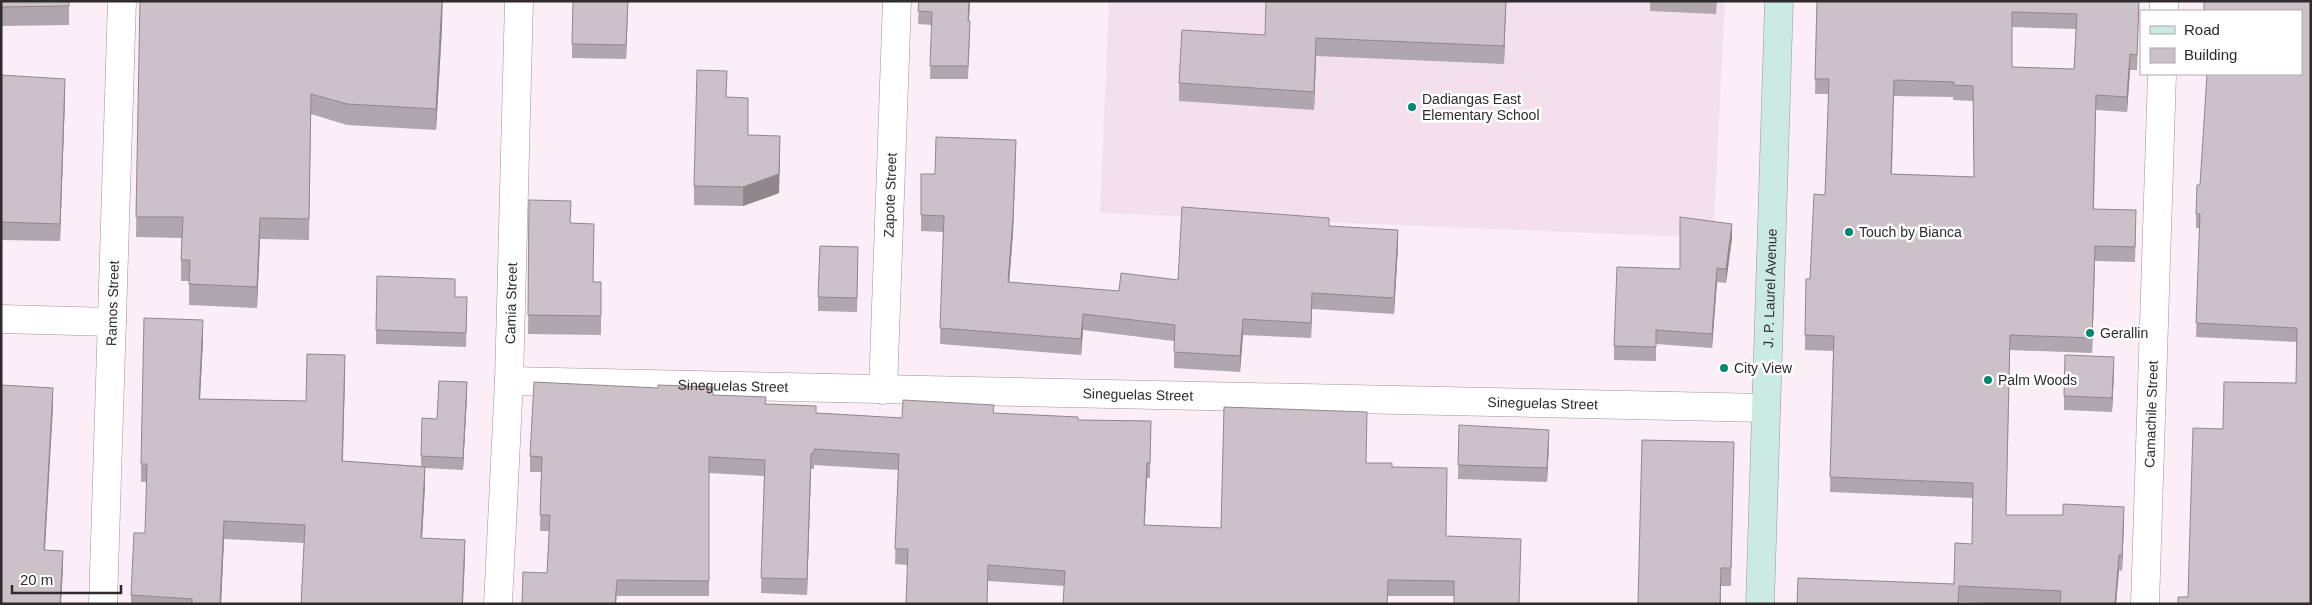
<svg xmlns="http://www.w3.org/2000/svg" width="2312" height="605" font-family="Arial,sans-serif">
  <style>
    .built { fill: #f4e0ed }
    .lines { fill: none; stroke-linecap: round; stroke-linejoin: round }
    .street-casing { stroke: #9f939b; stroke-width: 29 }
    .secondary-casing { stroke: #9f939b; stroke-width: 29 }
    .street { stroke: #fff; stroke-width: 28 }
    .secondary { stroke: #caeae2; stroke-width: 28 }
    .wall { fill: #b0a6ad; fill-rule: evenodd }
    .shaded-wall { fill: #90878d }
    .building { fill: #cdc1c9; stroke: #90878d; fill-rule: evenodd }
    .poi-dot { fill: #00896f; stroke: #fff; stroke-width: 2 }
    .labels { text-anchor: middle; stroke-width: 5; stroke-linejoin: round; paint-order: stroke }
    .poi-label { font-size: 14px; fill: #2f2a2d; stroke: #fff; text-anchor: start }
    .street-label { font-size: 14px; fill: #2f2a2d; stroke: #fff }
  </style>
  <rect width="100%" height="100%" fill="#fbeef6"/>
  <path class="built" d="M1109,1H1725L1713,238L1100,213Z"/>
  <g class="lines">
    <g class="street-casing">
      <g id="street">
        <path d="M2164,11V1"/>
        <path d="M1,319L112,322"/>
        <path id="s1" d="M509,381L1766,408"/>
        <path id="s2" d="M883,390L897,1"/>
        <path id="s3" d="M103,604L122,1"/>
        <path id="s4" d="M498,604L509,381L519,1"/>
        <path id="s5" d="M2145,604L2162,74"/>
      </g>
    </g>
    <g class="secondary-casing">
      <g id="secondary">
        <path id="s6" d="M1760,604L1779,1"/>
      </g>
    </g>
    <use href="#street" class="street"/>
    <use href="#secondary" class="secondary"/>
  </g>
  <path class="wall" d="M1,1H69V25L1,26Z
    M140,1H443L442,28L436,130L347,125L311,114L309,240L260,239L257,308L189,305V281H181V260L182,238L136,237Z
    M628,1L626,59L572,58V44Z
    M919,1H970L969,21L970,34L968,79H930L932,25L918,24Z
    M1506,1L1504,64L1316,56L1314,110L1179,101V83L1265,35Z
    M1650,1H1717L1716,14L1650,11Z
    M1817,1H2139L2137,70H2130L2127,112L2096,110L2094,209L2136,225L2135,262L2095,261L2092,353L2010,350L2006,515L2124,522L2122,571L2119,570L2116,604H2009L1959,602V604H1797L1954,584L1972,544L1973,498L1830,492L1833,351L1805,350V335L1810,279L1825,195L1829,94H1815ZM2012,27L2076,29L2074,69L2012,67ZM1894,96L1953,97V100L1973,101L1974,177L1892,174Z
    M2311,1V604L2188,597L2223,429L2296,383L2297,342L2196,337L2200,228H2196V214L2200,185L2301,74Z
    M1,75L65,97L60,241L1,240Z
    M727,98L748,135L780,155L779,193L743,206L694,205V186Z
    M1016,156L1013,233L1009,282L1119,291L1178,280L1329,226L1398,246L1394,314L1312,309L1311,338L1243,335L1240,372L1174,368V341L1083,330L1081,355L940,344L943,232L921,231V174H935Z
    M529,200L571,223L593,282H601V335L528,334Z
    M1732,238L1726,283L1717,282L1712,348L1656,344V361L1614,360V346L1680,269Z
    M858,261L857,312L818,311V297Z
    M467,311L466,347L376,344V330Z
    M203,339L200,399L306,401L345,373L343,461L421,466V456L437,419L467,394L463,470L425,468V485L422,538L465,558L304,543L224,539L221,604H131V595L145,533L147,482H141V464Z
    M2114,371L2112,412L2064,410V396Z
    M713,395L766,404L816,413L902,418L994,413L1078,420L1151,421L1150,478H1147L1144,525L1221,528L1367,463L1392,467L1446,536L1521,554L1454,596H1388L1064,586L988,581L907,565L895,564L898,470L814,465V469H811L807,595L761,593L764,476L709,473V596H617L616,604H522L547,573L549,531H540L541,472H530V456Z
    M1459,425L1549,444L1547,482L1458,479Z
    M1734,442L1731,586H1721V604H1638Z"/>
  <path class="shaded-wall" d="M442,1V28L436,130V109Z
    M628,1V9L626,59V45Z
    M969,1H970L968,34V21Z
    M1506,1L1504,64V46Z
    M1316,38V56L1314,110V92Z
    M2130,54V70L2127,112V97Z
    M65,79V97L60,241V224Z
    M780,136L779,193L743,206V187Z
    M1016,140L1013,233L1008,298V282Z
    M260,218V239L257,308V287Z
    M1732,224V238L1726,283V269Z
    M1398,230V246L1394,314V298Z
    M2095,246V261L2092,353V338Z
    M1717,268V282L1712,348V334Z
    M1312,293V309L1311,338V323Z
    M1083,314V330L1081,355V339Z
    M1243,319V335L1240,372V356Z
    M203,320V339L199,418V399Z
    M345,355V373L342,479V461Z
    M2114,357V371L2112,412V398Z
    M467,382V394L463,470V458Z
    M53,388V407L44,568V550Z
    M1549,430V444L1547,482V468Z
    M811,453V469L807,595V579Z
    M1147,463V478L1144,541V525Z
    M425,467V485L421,556V538Z
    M2124,507V522L2122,571V555Z
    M224,521V539L221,604H220Z
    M465,540V558L463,604H462Z
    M63,551V569L61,604H60Z
    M2119,555V570L2116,604H2115Z"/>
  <path class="building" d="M1,1H69V6L1,7Z
    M140,1H442L436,109L347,104L311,94L309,219L260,218L257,287L189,284L190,260H181L183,217H136Z
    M573,1H628L626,45L572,44Z
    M919,1H969L968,21H970L968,66H930L932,12L918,11Z
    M1266,1H1506L1504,46L1316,38L1314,92L1179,83L1182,30L1265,35Z
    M1817,1H2139L2137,55L2130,54L2127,97L2096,95L2093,209L2136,210L2135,247L2095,246L2092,338L2010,335L2006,515H2063V504L2124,507L2122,555H2119L2115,604H2060L2061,591L1959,586L1958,604H1797L1798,578L1954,584L1955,543L1972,544L1973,483L1830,477L1834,336L1805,335L1806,279H1810L1814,194L1825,195L1829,79H1815ZM2012,12L2077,14L2074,69L2012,67ZM1894,80L1954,82L1953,85L1973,86L1974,177L1891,174Z
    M2204,1H2311V604H2178V597H2188L2193,428L2223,429L2224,382L2296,383L2297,328L2196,323L2200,214H2196L2197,185H2200L2207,74H2301V11H2204Z
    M697,70L727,71L726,97L748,98V135L780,136L779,174L743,187L694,186Z
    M1,75L65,79L60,224L1,222Z
    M936,137L1016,140L1013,217L1008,282L1119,291L1121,273L1178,280L1182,207L1329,218V226L1398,230L1394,298L1312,293L1311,323L1243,319L1240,356L1174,352L1175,325L1083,314L1081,339L940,328L944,216L921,215V174H935Z
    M529,200L571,201L570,223L594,224L593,282H601V316L528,315Z
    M1680,217L1732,224L1726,269L1717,268L1712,334L1656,330V347L1614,346L1617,267L1680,269Z
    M820,246L858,247L857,298L818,297Z
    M377,276L455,279V297H467L466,333L376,330Z
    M144,318L203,320L199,399L306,401L307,354L345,355L342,461L425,467L421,538L465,540L462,604H301L305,525L224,521L220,604H192V599L131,595L134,533H145L147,464H141Z
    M2065,355L2114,357L2112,398L2064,396Z
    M439,381L467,382L463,458L421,456L422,418L437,419Z
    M534,382L658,388V385L713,387V395L766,397L765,404L816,406V413L902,418L903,400L994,405L993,413L1078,417V420L1151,421L1150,463H1147L1144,525L1221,528L1224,407L1367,412L1366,463H1392V467L1447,468L1446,536L1521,539L1519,604H1454V581L1388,580L1387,604H1063L1065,571L988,565L987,604H906L908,549H895L899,454L814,449V453H811L807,579L761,578L765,460L709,457V581L617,580L615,604H522L523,572L547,573L550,515H540L542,457L530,456Z
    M1,385L53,388L44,550L63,551L60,604H1Z
    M1459,425L1549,430L1547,468L1458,465Z
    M1642,440L1734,442L1731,568H1721L1720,604H1638Z"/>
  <g class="poi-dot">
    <circle cx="1412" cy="107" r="5"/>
    <circle cx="1849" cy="232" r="5"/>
    <circle cx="2090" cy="333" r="5"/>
    <circle cx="1724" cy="368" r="5"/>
    <circle cx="1988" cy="380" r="5"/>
  </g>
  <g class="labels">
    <g class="poi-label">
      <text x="1422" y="104">Dadiangas East<tspan x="1422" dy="16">Elementary School</tspan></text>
      <text x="1859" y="237">Touch by Bianca</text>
      <text x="2100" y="338">Gerallin</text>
      <text x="1734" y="373">City View</text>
      <text x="1998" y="385">Palm Woods</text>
    </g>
    <g class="street-label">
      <text dy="5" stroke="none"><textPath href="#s2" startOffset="195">Zapote Street</textPath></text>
      <text dy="5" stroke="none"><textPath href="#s6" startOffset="316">J. P. Laurel Avenue</textPath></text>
      <text dy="5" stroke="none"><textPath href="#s3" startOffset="301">Ramos Street</textPath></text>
      <text dy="5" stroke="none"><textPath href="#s4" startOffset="301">Camia Street</textPath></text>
      <text dy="5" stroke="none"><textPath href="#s1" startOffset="224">Sineguelas Street</textPath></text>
      <text dy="5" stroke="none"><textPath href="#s1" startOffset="629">Sineguelas Street</textPath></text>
      <text dy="5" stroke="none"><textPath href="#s1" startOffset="1034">Sineguelas Street</textPath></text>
      <text dy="5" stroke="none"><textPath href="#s5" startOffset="190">Camachile Street</textPath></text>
    </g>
  </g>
  <rect width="2312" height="605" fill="none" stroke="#2f2a2d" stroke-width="5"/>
  <rect x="2140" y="10" width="162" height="65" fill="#ffffff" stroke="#acaaab"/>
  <rect x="2150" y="26" width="25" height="8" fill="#caeae2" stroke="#acaaab"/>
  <text x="2184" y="35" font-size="15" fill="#2f2a2d">Road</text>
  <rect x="2150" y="48" width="25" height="15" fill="#cdc1c9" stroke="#acaaab"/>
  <text x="2184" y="60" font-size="15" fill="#2f2a2d">Building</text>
  <path d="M12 585v8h109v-8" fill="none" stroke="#2f2a2d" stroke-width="2.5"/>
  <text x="20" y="585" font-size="15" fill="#2f2a2d" stroke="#ffffff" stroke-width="4" paint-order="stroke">20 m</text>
</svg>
